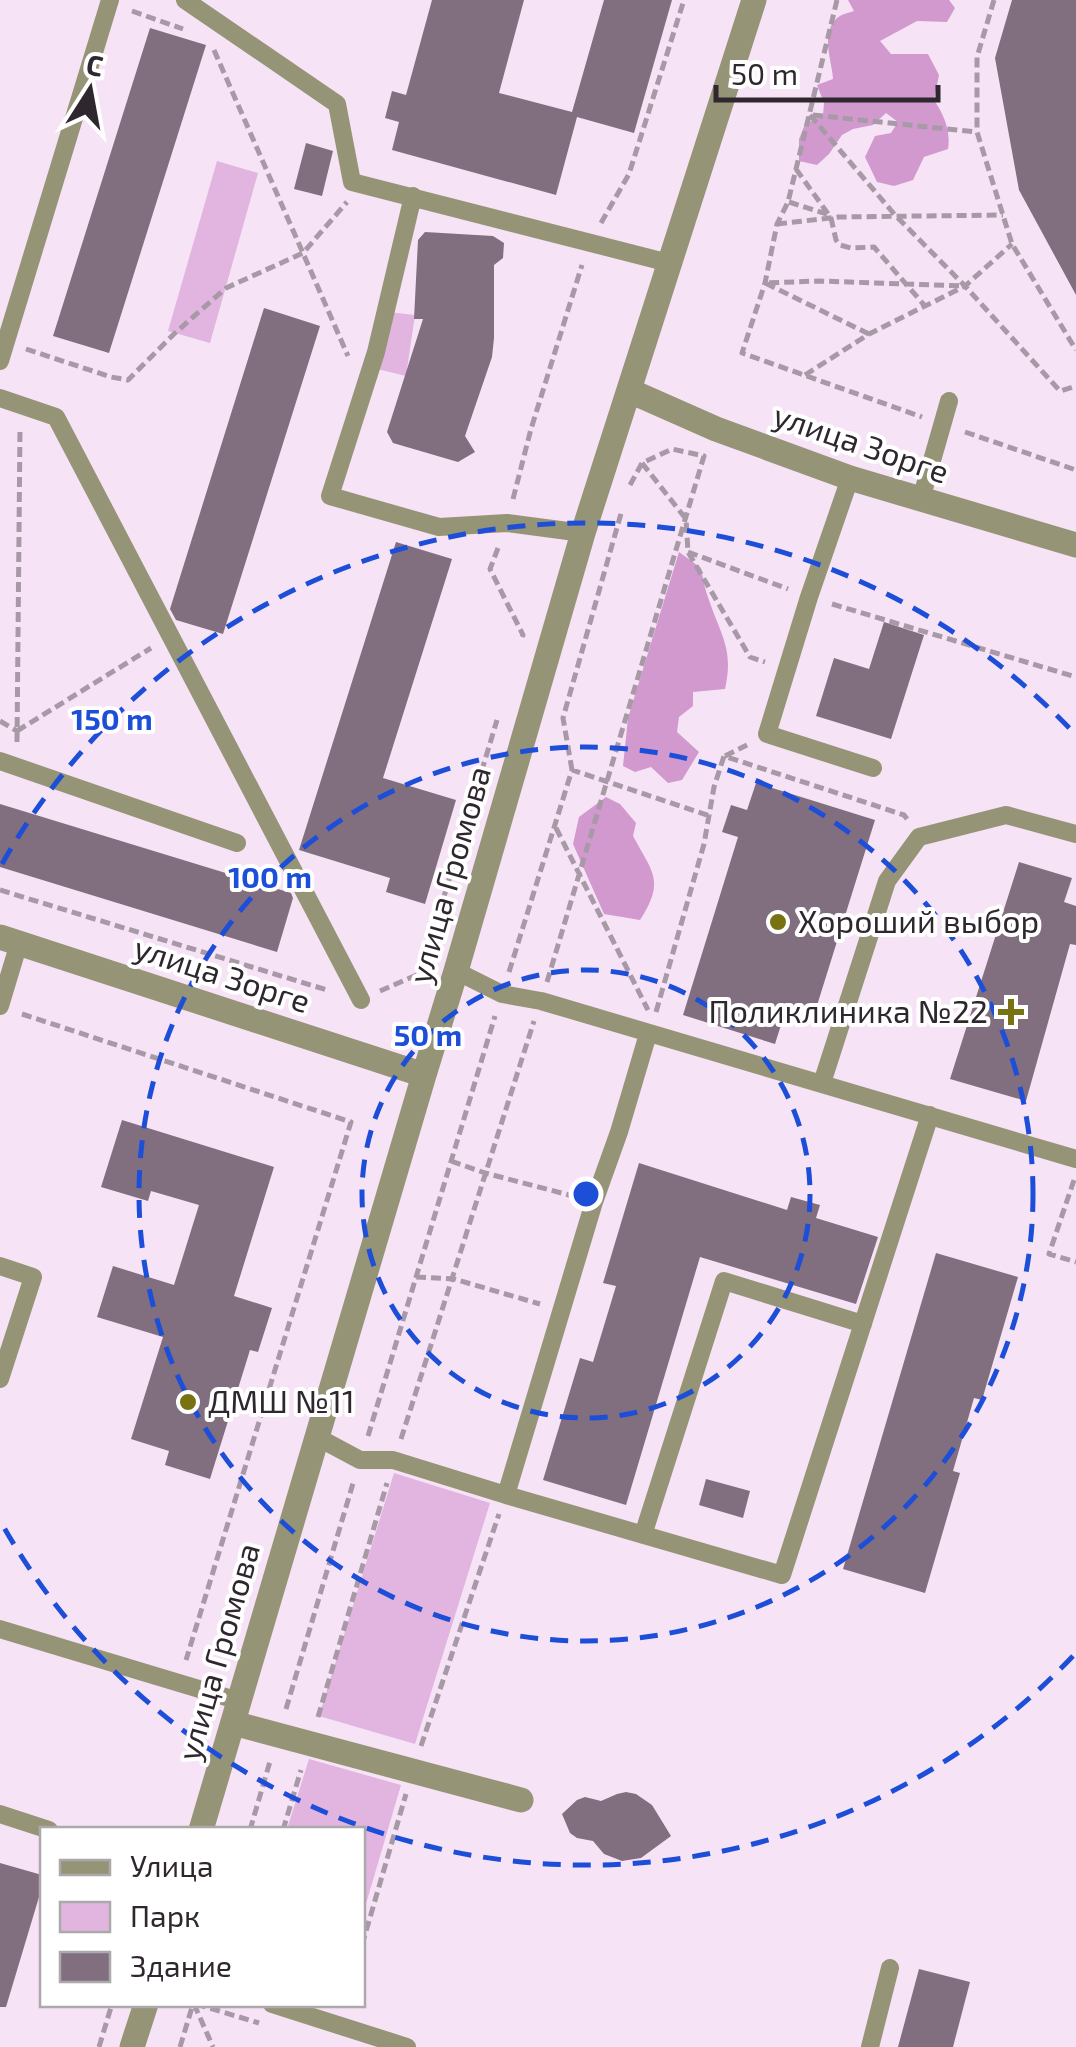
<svg xmlns="http://www.w3.org/2000/svg" width="1076" height="2047" font-family="'Exo 2',sans-serif">
  <style>
    .green { fill: #e1b5df }
    .forest { fill: #d199ce }
    .building { fill: #816f80 }
    .lines { fill: none; stroke-linecap: round; stroke-linejoin: round }
    .path { stroke: #a899a7; stroke-width: 5; stroke-dasharray: 10 5; stroke-linecap: butt }
    .lane { stroke: #969476; stroke-width: 18 }
    .street { stroke: #969476; stroke-width: 25 }
    .ring { fill: none; stroke: #1d4ed8; stroke-width: 5; stroke-dasharray: 18 12 }
    .poi-dot { fill: #797213; stroke: #fff; stroke-width: 4 }
    .labels { text-anchor: middle; stroke-width: 8; stroke-linejoin: round; paint-order: stroke }
    .street-label { font-size: 32px; fill: #2f272e; stroke: #fff }
    .poi-label { font-size: 32px; fill: #2f272e; stroke: #fff; text-anchor: start }
    .centre { fill: #1d4ed8; stroke: #fff; stroke-width: 5 }
    .ring-label { font-size: 30px; text-anchor: middle; font-weight: bold; fill: #1d4ed8; stroke: #fff; stroke-width: 8; stroke-linejoin: round; paint-order: stroke }
  </style>
  <rect width="100%" height="100%" fill="#f7e3f6"/>
  <path class="green" d="M217,161L258,173L210,343L168,331Z
    M380,311L415,315L406,376L369,367Z
    M394,1473L490,1503L415,1744L319,1716Z
    M309,1759L401,1785L363,1914L362,1830L287,1829Z"/>
  <path class="forest" d="M848,0H949L955,8L947,22L917,21L880,41L891,54H928L939,75L934,100C944,115 951,131 948,149L924,157L913,180L894,186L877,182L865,157L875,136L891,133L898,122L886,113L873,125L853,129L842,135L829,154L817,165L799,161V139L805,124L823,115L824,103L817,85L833,79C832,60 820,34 837,18C842,14 848,13 854,11Z
    M679,552L701,568C703,579 705,590 709,600C721,636 734,649 725,689L693,692V706L679,717L677,732L699,752L682,780L668,783L651,767L635,772L623,766L628,718Z
    M606,797L620,804L636,823L633,836C653,873 665,881 640,920L604,914L573,844L579,817Z"/>
  <path class="building" d="M432,0H524L499,93L572,112L604,0H672L634,133L577,117L556,195L392,150L399,122L385,118L392,91L406,95Z
    M1012,0H1076V295L1019,190L995,58Z
    M150,28L206,45L109,353L53,336Z
    M306,143L333,151L322,196L294,189Z
    M425,232L493,236L504,243L503,258L494,265V338L492,357L465,436L475,452L458,462L393,443L387,432L423,319H414L418,240Z
    M264,308L320,326L223,634L176,620L170,609Z
    M396,542L452,559L383,778L456,800L425,904L386,892L390,878L299,850Z
    M884,622L924,635L891,739L816,716L834,658L869,669Z
    M756,783L875,820L814,1015L787,1006L775,1044L683,1015L738,837L722,832L731,805L747,810Z
    M0,804L291,893L293,898L277,952L0,867Z
    M1019,862L1072,878L1064,902L1076,906V945L1070,944L1026,1101L950,1079Z
    M122,1120L274,1167L234,1296L272,1308L258,1352L250,1350L210,1479L165,1465L169,1451L131,1439L163,1337L97,1317L113,1266L174,1285L199,1205L151,1191L148,1201L101,1187Z
    M639,1163L787,1210L791,1197L820,1205L816,1218L878,1237L856,1304L700,1257L626,1505L543,1480L580,1358L593,1362L616,1286L603,1283Z
    M936,1253L1018,1277L982,1400L974,1398L953,1471L960,1473L925,1593L843,1569Z
    M706,1479L750,1491L743,1518L699,1505Z
    M626,1792L636,1794L652,1805L671,1836L641,1858L622,1861L604,1854L593,1841L577,1838L570,1833L562,1814L577,1800L585,1797L601,1801L617,1794Z
    M0,1863L42,1875V1887L6,2007H0Z
    M919,1969L970,1982L953,2047H898Z"/>
  <g class="lines">
    <path class="path" d="M837,0L788,202L777,224L765,283L742,353L922,417
      M994,0L977,57V132L1012,244L1076,350
      M132,11L183,29
      M214,50L348,356
      M810,115L895,215L965,286L1060,391L1076,386
      M813,115L976,132
      M796,169L831,218L836,240L840,245L851,248L874,247L925,306
      M789,202L827,214
      M601,223L629,174L684,0
      M777,224L839,217L1003,215
      M869,334L765,283L819,281L965,286
      M26,349L111,377L128,380L175,333L226,288L303,253L347,202
      M805,375L869,334L965,286L1012,244
      M965,432L1076,470
      M642,463L686,519L688,552L750,657L765,662
      M513,499L531,429L582,265
      M498,548L490,569L523,635L522,637
      M688,552L788,589
      M832,604L1076,677
      M0,721L17,731
      M17,731L151,648
      M17,742L20,428
      M725,756L747,745
      M572,770L563,718L622,510
      M556,828L648,1010
      M0,890L327,990
      M509,972L572,770L710,816
      M547,982L704,456L672,449L642,463L630,485
      M380,991L421,973L497,720
      M656,1012L704,844L714,787L724,756L904,815L907,819
      M22,1014L351,1122L186,1660
      M451,1161L485,1173L573,1196
      M1074,1180L1049,1254L1076,1262
      M416,1277L454,1279L540,1304
      M368,1436L495,1016
      M401,1439L534,1021
      M286,1709L354,1480
      M318,1717L387,1483
      M421,1746L499,1514
      M250,1830L271,1758
      M283,1830L301,1770
      M362,1945L406,1794
      M194,2004L213,2047
      M196,2004L259,2023
      M99,2047L112,2004
      M180,2047L193,2004"/>
    <path class="lane" d="M185,0L337,104L352,182L669,263
      M413,196L376,352L330,496L439,527L507,523L583,533
      M0,361L110,0
      M0,398L56,417L361,1000
      M850,478L809,597L767,734L873,768
      M921,499L949,401
      M0,761L237,843
      M456,971L502,994L541,1001L1076,1159
      M0,1006L19,943
      M822,1083L887,881L919,837L1006,815L1076,834
      M0,1266L33,1277L0,1379
      M317,1437L360,1460H393L506,1495L594,1202L619,1132L648,1034
      M506,1495L782,1575L930,1115
      M643,1535L724,1281L863,1324
      M0,1629L239,1701
      M0,1814L49,1830
      M272,2004L407,2047
      M870,2047L890,1968"/>
    <path class="street" d="M630,391L716,429L850,478L1076,545
      M0,937L424,1075
      M233,1723L521,1800
      M201,1830L424,1075L456,971L583,533L754,0
      M132,2047L146,2004"/>
  </g>
  <g class="ring">
    <circle cx="586" cy="1194" r="224"/>
    <circle cx="586" cy="1194" r="447"/>
    <path d="M1073 1656A671 671 0 0 1 2 1524M2 864A671 671 0 0 1 1073 732"/>
  </g>
  <g class="poi-dot">
    <circle cx="778" cy="922" r="10"/>
    <path d="M1006 997h10v10h10v10h-10v10h-10v-10h-10v-10h10z"/>
    <circle cx="188" cy="1402" r="10"/>
  </g>
  <g class="labels">
    <g class="street-label">
      <text transform="translate(861 444) rotate(19)" y="11">улица Зорге</text>
      <text transform="translate(450 875) rotate(-74)" y="11">улица Громова</text>
      <text transform="translate(222 975) rotate(18)" y="11">улица Зорге</text>
      <text transform="translate(219 1652) rotate(-74)" y="11">улица Громова</text>
    </g>
    <g class="poi-label">
      <text x="798" y="933">Хороший выбор</text>
      <text x="988" y="1023" text-anchor="end">Поликлиника №22</text>
      <text x="208" y="1413">ДМШ №11</text>
    </g>
  </g>
  <circle cx="586" cy="1194" r="15" class="centre"/>
  <g class="ring-label">
    <text x="112" y="730">150 m</text>
    <text x="270" y="888">100 m</text>
    <text x="428" y="1046">50 m</text>
  </g>
  <rect x="40" y="1827" width="325" height="180" fill="#ffffff" stroke="#aca9ab" stroke-width="2.5"/>
  <rect x="60" y="1860" width="50" height="15" fill="#969476" stroke="#aca9ab" stroke-width="2.5"/>
  <text x="130" y="1877" font-size="30" fill="#2f272e">Улица</text>
  <rect x="60" y="1902" width="50" height="30" fill="#e1b5df" stroke="#aca9ab" stroke-width="2.5"/>
  <text x="130" y="1927" font-size="30" fill="#2f272e">Парк</text>
  <rect x="60" y="1952" width="50" height="30" fill="#816f80" stroke="#aca9ab" stroke-width="2.5"/>
  <text x="130" y="1977" font-size="30" fill="#2f272e">Здание</text>
  <g transform="translate(90 90) rotate(11)" stroke="#ffffff" stroke-width="8" paint-order="stroke">
  <path d="M0-8L18 38L0 25L-18 38Z" fill="#2f272e"/>
  <text y="-15" font-size="28" font-weight="bold" text-anchor="middle" fill="#2f272e">С</text>
  </g>
  <path d="M716 85v15h222v-15" fill="none" stroke="#2f272e" stroke-width="5"/>
  <text x="731" y="85" font-size="30" fill="#2f272e" stroke="#ffffff" stroke-width="8" paint-order="stroke">50 m</text>
</svg>
